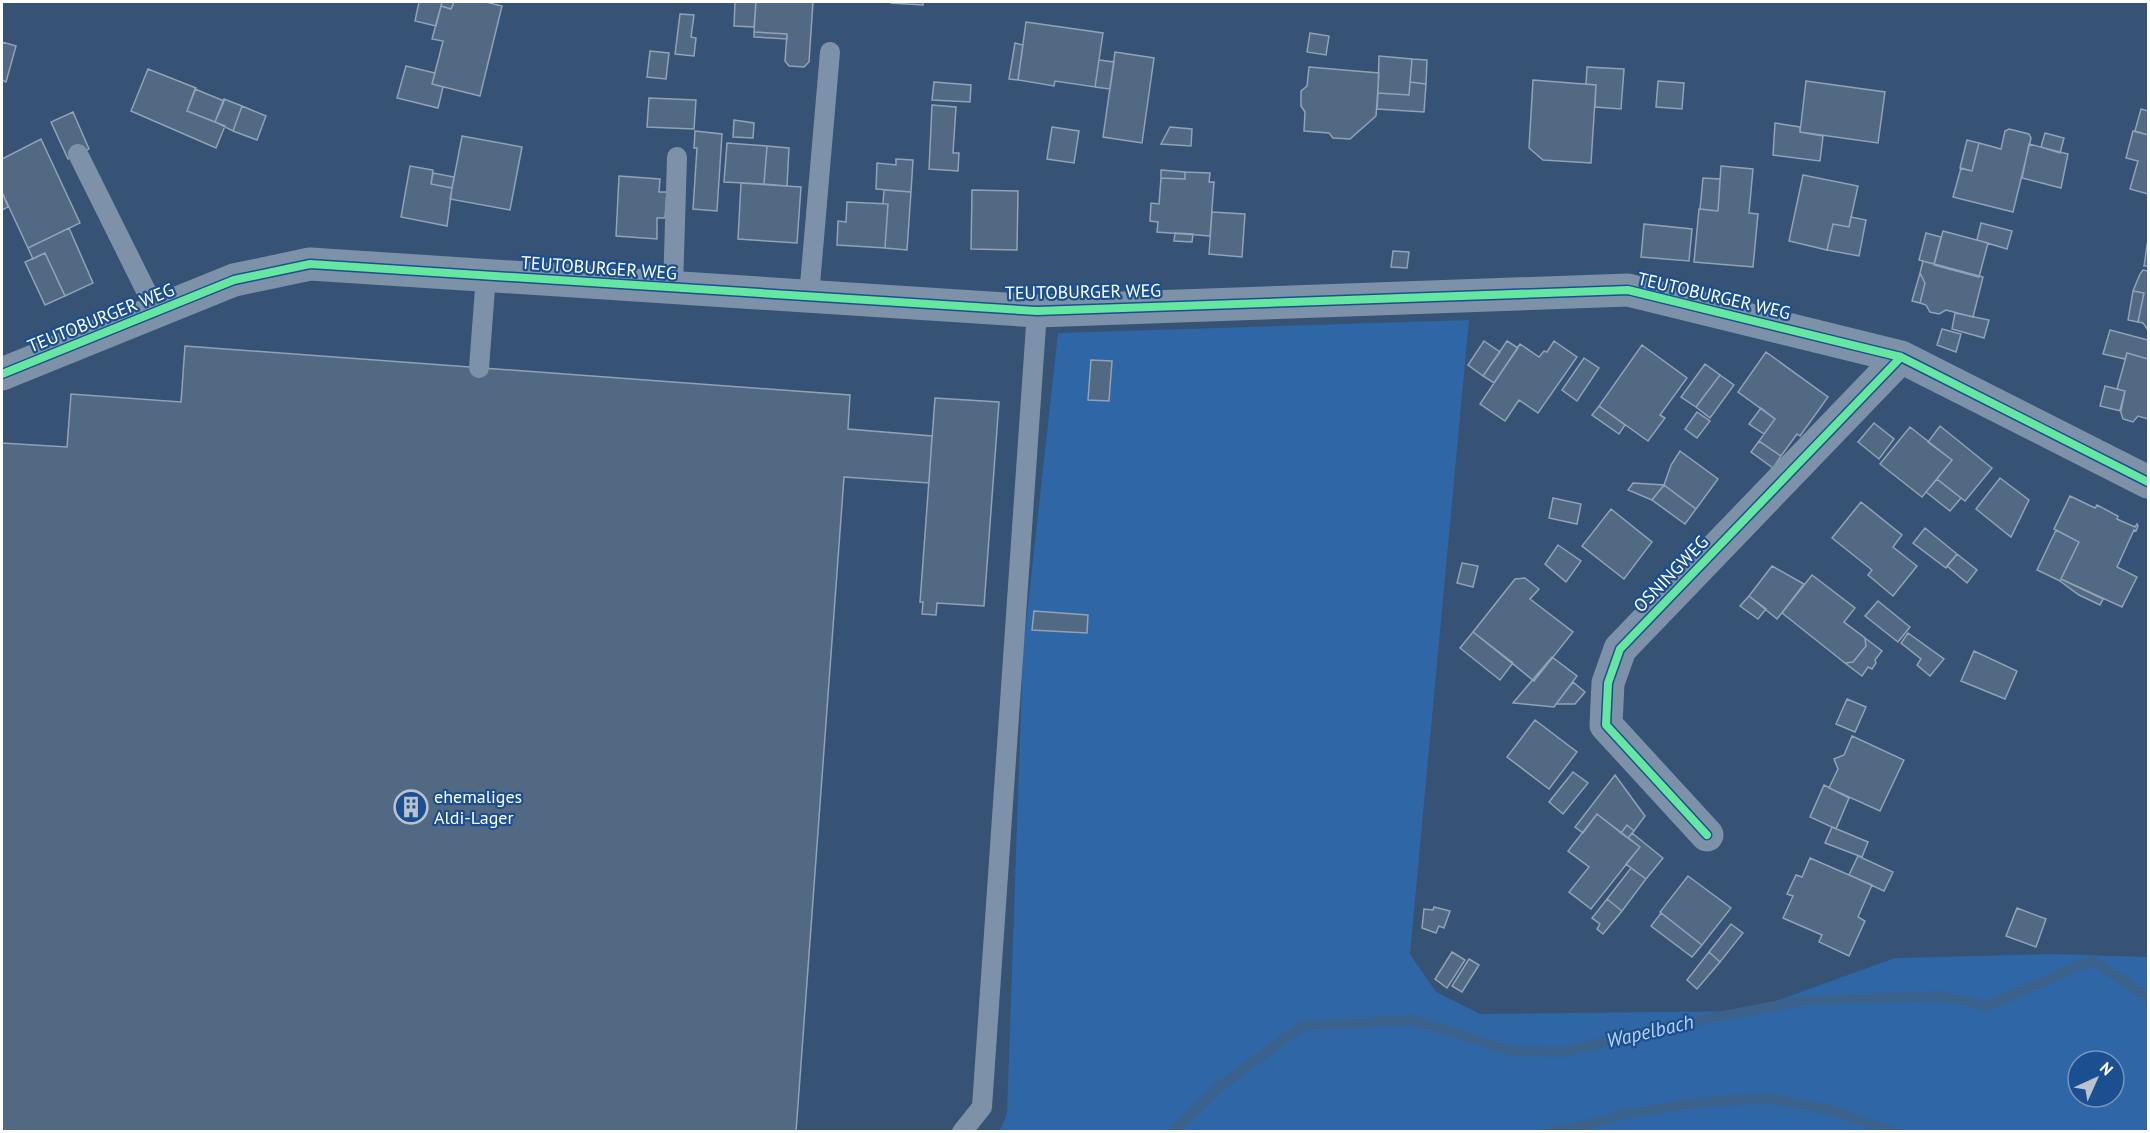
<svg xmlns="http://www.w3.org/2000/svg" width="2150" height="1133" font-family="'PT Sans',sans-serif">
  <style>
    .green { fill: #2f66a5; fill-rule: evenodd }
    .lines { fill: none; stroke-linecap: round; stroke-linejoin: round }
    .stream { stroke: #3b618d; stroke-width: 10 }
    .building { fill: #526984; stroke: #92a2b6; stroke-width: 1.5 }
    .lane { stroke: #7d92a8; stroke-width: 20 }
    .street { stroke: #7d92a8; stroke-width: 33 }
    .cycleway-casing { stroke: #1b4f8f; stroke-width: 11 }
    .cycleway { stroke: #66e7a1; stroke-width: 8 }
    .labels { text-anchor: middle; stroke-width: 4.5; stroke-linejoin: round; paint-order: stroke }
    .street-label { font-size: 18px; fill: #fff; stroke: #1b4f8f }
    .poi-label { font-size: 18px; fill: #fff; stroke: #1b4f8f; text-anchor: start }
    .water-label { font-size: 20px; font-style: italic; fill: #b5d3f5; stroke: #1b4f8f }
  </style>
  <rect width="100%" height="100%" fill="#365274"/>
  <path class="green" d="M1469,320L1410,954L1436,992L1480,1014L1748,1011L1895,958L2051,954L2148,957V1131L999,1132L1007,1114L1023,651L1058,333ZM2078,1061H2114V1097H2078Z"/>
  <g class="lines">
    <path class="stream" d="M1173,1132L1219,1087L1302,1026L1414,1020L1511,1051L1565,1052L1664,1027L1801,1001L1940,996L1988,1006L2078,966L2093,961L2148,997
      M1551,1132L1575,1128L1620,1115L1694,1103L1766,1098L1830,1110L1895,1132"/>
  </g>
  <path class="building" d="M419,2H442L436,26L415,21Z
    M442,2H454L451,9L441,6Z
    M454,2H486L502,6L480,96L432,84L443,41L432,39L441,6L451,9Z
    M735,2H756L754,27L734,26Z
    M756,2H813L809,62L804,67L789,66L785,61L787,34L754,32Z
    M891,2H923V5L891,3Z
    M680,14L694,15L691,37L696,38L694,56L675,54Z
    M1026,22L1103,33L1095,87L1055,81L1054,86L1018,80Z
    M754,32L787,34V39L754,37Z
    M1310,33L1329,36L1326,55L1307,52Z
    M2,42L16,46L6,82L2,80Z
    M1015,43L1023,45L1018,80L1009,79Z
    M650,51L669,53L666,79L647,77Z
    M1115,52L1154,58L1142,143L1103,137Z
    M1379,56L1412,59L1409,95L1378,93Z
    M1412,59L1427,60L1426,84L1410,82Z
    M1099,60L1114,62L1110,89L1095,87Z
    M406,66L435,73L432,84L443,87L438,108L397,98Z
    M1309,67L1379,73L1376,116L1350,139L1333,138L1329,133L1304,131L1305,112L1301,106V91L1307,86Z
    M1587,67L1624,69L1621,109L1595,107L1596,85L1586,84Z
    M148,69L196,88L187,111L225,126L216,148L131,111Z
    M1533,80L1596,85L1591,163L1543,160L1529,148Z
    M1658,81L1684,83L1682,109L1656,107Z
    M1806,81L1885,92L1878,143L1800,132Z
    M934,82L971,85L970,102L932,100Z
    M1410,82L1426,84L1424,112L1377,109L1378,93L1409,95Z
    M195,89L224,101L215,122L187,111Z
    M649,98L696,100L694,129L647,127Z
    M224,99L242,106L233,131L215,122Z
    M932,105L956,107L953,153H959L958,171L929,169Z
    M242,106L266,116L257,140L233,131Z
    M2141,109L2148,111V135L2135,131Z
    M73,112L89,149L68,159L51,122Z
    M734,120L754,123L753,138L733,137Z
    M1775,123L1800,127V132L1823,136L1820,161L1773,155Z
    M1052,127L1079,131L1074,163L1047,159Z
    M1170,127L1192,129L1191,146L1161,144Z
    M2009,129L2029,134L2031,138L2013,212L1953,197L1961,168L1972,171L1979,143L2001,149L2005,131Z
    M695,131L722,134L717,211L693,209L697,148H694Z
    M2133,131L2148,135V194L2130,189L2138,161L2126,158Z
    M2045,133L2064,138L2060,153L2041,147Z
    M462,136L522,147L510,210L450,199Z
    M41,139L80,223L28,248L2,192V159Z
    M1967,140L1979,143L1972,171L1960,168Z
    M727,143L767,146L764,184L724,182Z
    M2029,144L2068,154L2061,188L2022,178Z
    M767,146L789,148L787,186L764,184Z
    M896,159L913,160L911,192L876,189L877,163L896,165Z
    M410,166L433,170L431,184L452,188L447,226L401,217Z
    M1721,166L1753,169L1749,213L1758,214L1753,267L1694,262L1699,209L1718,211Z
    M1161,170L1185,172V179L1161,178Z
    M1185,172L1210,173L1209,182H1214L1210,236L1157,232L1158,222L1150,221L1151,203L1159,204L1161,178L1185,179Z
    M433,173L454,177L452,188L431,184Z
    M1803,175L1858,186L1849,227L1833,224L1827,250L1789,241Z
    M619,176L660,179L659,192H667L665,218H657V239L616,236Z
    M1703,178L1720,179L1718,211L1700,209Z
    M741,183L801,187L797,243L738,239Z
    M884,190L911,192L907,250L885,248L888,204H883Z
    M972,190L1018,191L1017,250L971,249Z
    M2,192L8,207L2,210Z
    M847,202L888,204L885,248L837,245L838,221L846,222Z
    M1212,212L1245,214L1242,257L1209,254Z
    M1851,217L1866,220L1859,256L1827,250L1833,224L1849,227Z
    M1981,223L2012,231L2007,249L1977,240Z
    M1644,224L1692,229L1689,261L1641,257Z
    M69,228L93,283L65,296L45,253L33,259L28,248Z
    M1943,231L1988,243L1979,277L1934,265Z
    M1175,233L1193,234L1192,242L1174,241Z
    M1926,233L1941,237L1934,264L1919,260Z
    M2148,239V266H2144Z
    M1393,251L1409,252L1407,268L1391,267Z
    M45,253L65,296L45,305L25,262Z
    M1923,261L1983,277L1973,317L1946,310L1939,314L1930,312L1926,305L1920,303L1925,283L1920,273Z
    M2148,268V330L2143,323L2138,322L2144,293L2133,291L2140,274L2143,270L2148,271Z
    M1920,273L1925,283L1920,303L1912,301Z
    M2133,291L2144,293L2138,322L2128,320Z
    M1955,313L1989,320L1984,338L1952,329Z
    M1942,329L1961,334L1956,352L1937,345Z
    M2110,330L2148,340V359L2127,353L2125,359L2103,354Z
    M1484,341L1500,352L1483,376L1468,365Z
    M1507,341L1518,348L1494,383L1483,376Z
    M1554,341L1577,357L1538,413L1519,400L1505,421L1480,404L1520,344L1539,357L1544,351L1547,352Z
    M1642,345L1687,378L1660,415L1665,418L1648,441L1599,406Z
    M185,346L850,395L848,429L932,436L929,483L844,477L796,1132H2V443L67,447L71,394L181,402Z
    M1766,352L1828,397L1800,436L1797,434L1781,456L1759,441L1775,419L1738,392Z
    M2127,353L2148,359V419L2138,416L2133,422L2123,419L2120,410L2125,391L2117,389Z
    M1584,358L1599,368L1577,401L1562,390Z
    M1091,360L1112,361L1109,401L1088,400Z
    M1705,364L1720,375L1696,407L1681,397Z
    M1720,375L1734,385L1710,418L1696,407Z
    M2105,386L2125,391L2121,411L2100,406Z
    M935,398L999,402L984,606L937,603L936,615L922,614L923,602H920Z
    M1599,406L1625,425L1619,434L1592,415Z
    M1761,408L1775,419L1764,434L1749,424Z
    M1697,412L1710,421L1697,438L1685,429Z
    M1874,423L1894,439L1879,459L1858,442Z
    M1940,426L1992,468L1965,501L1937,479L1952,460L1928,442Z
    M1910,427L1952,460L1922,497L1880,464Z
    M1759,441L1781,456L1773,468L1751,452Z
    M1680,451L1718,479L1696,509L1664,485L1671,465Z
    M2000,478L2029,500L2011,537L1976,509Z
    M1937,479L1961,498L1950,511L1926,492Z
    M1633,483L1664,485L1652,500L1628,490Z
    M1664,485L1696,509L1685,524L1652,500Z
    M2070,496L2095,508L2097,505L2118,516L2117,519L2135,527L2137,524L2138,526L2136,531L2134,530L2117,567L2137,577L2122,607L2061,579L2079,542L2054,529Z
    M1553,498L1581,504L1577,524L1549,518Z
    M1861,502L1902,535L1893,547L1917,566L1893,596L1868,575L1872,570L1832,538Z
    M1611,509L1652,542L1624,579L1582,546Z
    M1925,528L1957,554L1946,568L1913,543Z
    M2056,530L2079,542L2060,581L2037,570Z
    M1558,545L1581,561L1566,582L1545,564Z
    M1957,554L1977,570L1967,583L1947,566Z
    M1462,563L1478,566L1473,587L1457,583Z
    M1772,566L1804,584L1777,619L1749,596Z
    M1812,575L1855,608L1844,622L1865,638L1866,646L1853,662L1845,663L1782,613Z
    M1525,578L1539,589L1530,599L1573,632L1534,681L1473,632L1515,579Z
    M2061,579L2103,599L2100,605L2079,595L2060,581Z
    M1749,596L1766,609L1758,619L1740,606Z
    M1878,601L1910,627L1898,642L1865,616Z
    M1034,611L1088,615L1087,633L1032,630Z
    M1473,632L1513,663L1500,680L1460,648Z
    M1908,633L1944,659L1930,676L1917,665L1921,659L1901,643Z
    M1865,638L1882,651L1875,660L1876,663L1872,669L1868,667L1862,676L1845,663L1853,662L1866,646Z
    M1974,651L2017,671L2005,699L1961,681Z
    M1552,657L1577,676L1554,707L1513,703Z
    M1573,682L1585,692L1575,704H1556Z
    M1847,699L1866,707L1855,732L1836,724Z
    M1535,720L1577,752L1549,789L1507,757Z
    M1852,736L1904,760L1880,811L1829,788L1838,769L1834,759L1844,755Z
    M1573,772L1588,783L1563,814L1549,802Z
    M1615,775L1645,816L1634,831L1627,825L1621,833L1597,814L1583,833L1575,827Z
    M1824,785L1849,798L1836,829L1810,817Z
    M1597,814L1640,847L1591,909L1569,892L1589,867L1568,851Z
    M1627,825L1634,831L1628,838L1621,833Z
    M1832,827L1868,842L1862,857L1825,843Z
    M1632,833L1663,858L1646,879L1626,864L1640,847L1628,838Z
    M1858,856L1893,872L1884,891L1849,875Z
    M1810,858L1872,885L1858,917L1865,921L1849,956L1819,942L1822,935L1783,918L1793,896L1787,894L1796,875L1802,877Z
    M1631,868L1646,879L1622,911L1607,899Z
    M1688,876L1731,908L1702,945L1660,912Z
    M1607,899L1622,911L1603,934L1597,929L1600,924L1592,918Z
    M1434,907L1450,911L1444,928L1439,926L1436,933L1422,928L1424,909L1433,910Z
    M2017,908L2046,919L2036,947L2006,936Z
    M1661,913L1702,945L1692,957L1651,926Z
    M1731,924L1743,933L1720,962L1709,952Z
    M1452,952L1465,960L1447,988L1435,979Z
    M1709,952L1720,962L1697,989L1687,980Z
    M1469,959L1479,965L1462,992L1452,986Z"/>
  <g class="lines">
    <path class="lane" d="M78,154L156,311
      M673,288L677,157
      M809,296L830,52
      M479,368L486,275
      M962,1132L982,1107L1037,311"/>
    <path class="street" d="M2,374L234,280L310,264L1037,311L1628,290L1901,357L2148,482
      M1707,835L1606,725L1608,683L1620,649L1901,357"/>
    <g class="cycleway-casing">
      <path id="cycleway" d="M2,374L234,280L310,264L1037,311L1628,290L1901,357L2148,482
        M1707,835L1606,725L1608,683L1620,649L1901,357"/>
    </g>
    <use href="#cycleway" class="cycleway"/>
  </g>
  <defs>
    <g id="building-ring" transform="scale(1.725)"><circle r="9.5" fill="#1b4f8f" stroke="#b9c2ce" stroke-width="1.5"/><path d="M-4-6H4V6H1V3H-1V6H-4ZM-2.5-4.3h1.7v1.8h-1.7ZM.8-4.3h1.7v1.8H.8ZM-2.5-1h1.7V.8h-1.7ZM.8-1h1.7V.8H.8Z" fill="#b9c2ce"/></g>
  </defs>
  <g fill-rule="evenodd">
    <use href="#building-ring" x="411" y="807"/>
  </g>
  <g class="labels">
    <g class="street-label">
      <text transform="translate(599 268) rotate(4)" y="6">TEUTOBURGER WEG</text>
      <text transform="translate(1083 292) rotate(-1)" y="6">TEUTOBURGER WEG</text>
      <text transform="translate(1714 296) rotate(13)" y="6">TEUTOBURGER WEG</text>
      <text transform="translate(101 318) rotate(-22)" y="6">TEUTOBURGER WEG</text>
      <text transform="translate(1671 574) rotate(-46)" y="6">OSNINGWEG</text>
    </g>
    <g class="poi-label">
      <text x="434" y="803">ehemaliges<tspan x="434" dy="21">Aldi-Lager</tspan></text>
    </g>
    <g class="water-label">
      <text transform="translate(1650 1031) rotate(-13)" y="7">Wapelbach</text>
    </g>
  </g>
  <rect width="2150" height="1133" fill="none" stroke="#ffffff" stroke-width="6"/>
  <g transform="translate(2096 1079) rotate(45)"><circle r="28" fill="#1b4f8f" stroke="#7695bc" stroke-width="1.5"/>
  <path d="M0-4.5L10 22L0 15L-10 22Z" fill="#b9c2ce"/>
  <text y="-9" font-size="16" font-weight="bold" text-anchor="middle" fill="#ffffff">N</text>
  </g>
</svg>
